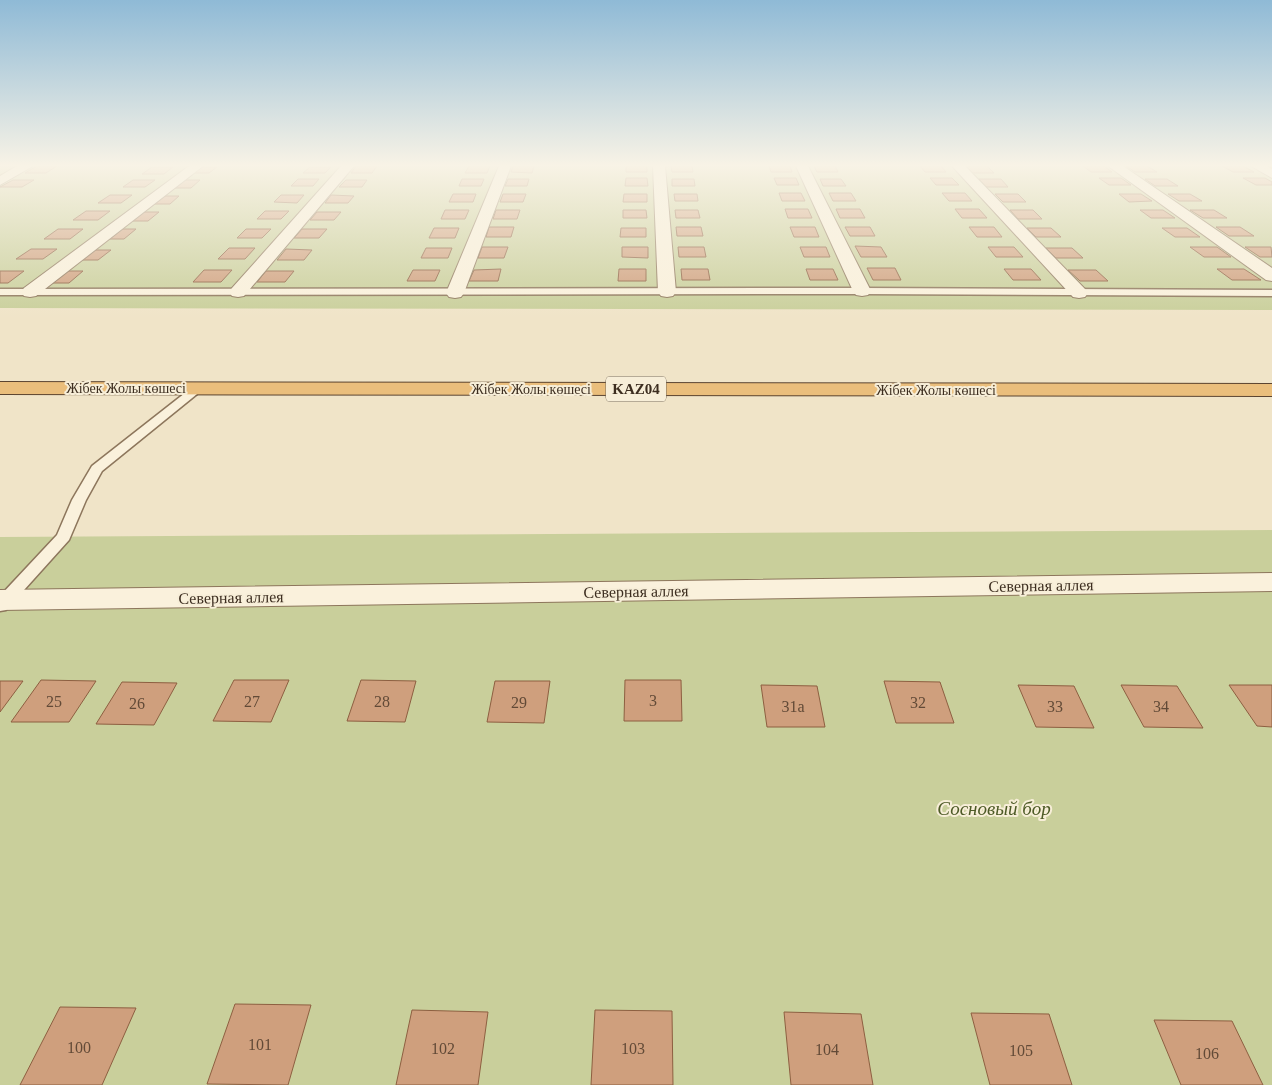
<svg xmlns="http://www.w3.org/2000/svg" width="1272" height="1085" font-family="'Times New Roman',serif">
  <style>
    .green { fill: #c9cf9b }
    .building { fill: #cf9f7d; stroke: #8d5f41 }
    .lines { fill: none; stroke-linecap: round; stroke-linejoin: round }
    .service-casing { stroke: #8d765c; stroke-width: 3 }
    .minor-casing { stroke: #8d765c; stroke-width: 2 }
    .trunk-casing { stroke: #5b4430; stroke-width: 2 }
    .service { fill: #faf1dc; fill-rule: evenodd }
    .minor { fill: #faf1dc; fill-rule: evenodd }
    .trunk { fill: #eabe7c; fill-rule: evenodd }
    .labels { text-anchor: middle; stroke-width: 4; stroke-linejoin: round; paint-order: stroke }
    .far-street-label { font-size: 14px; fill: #3d2e20; stroke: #f7eed8 }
    .shield { fill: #f7eed8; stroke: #756857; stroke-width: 1 }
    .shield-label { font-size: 15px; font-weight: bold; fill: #3d2e20 }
    .street-label { font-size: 16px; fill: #3d2e20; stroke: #f7eed8 }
    .near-number-label { font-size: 16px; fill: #624a37 }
    .near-park-label { font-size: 19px; font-style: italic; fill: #4d5a26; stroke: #f7eed8 }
  </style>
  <rect width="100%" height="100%" fill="#f0e4c8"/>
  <path class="green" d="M0,166H1272V310L0,308Z
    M1272,530V1085H0V537Z"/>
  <path class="building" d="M37,166H57L46,173H25Z
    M356,166H377L372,173H351Z
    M469,166H490L487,173H465Z
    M513,166H534L532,173L511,172Z
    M626,166H647V172H626Z
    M671,166H692L693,172H672Z
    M769,166H790L792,172H771Z
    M814,166H835L838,172H817Z
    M920,166H941L946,172H925Z
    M966,166H987L994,173H973Z
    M1083,166H1104L1112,172H1091Z
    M1126,166H1147L1157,172H1135Z
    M1222,166H1243L1254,172H1233Z
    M152,167H173L164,174H142Z
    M196,167H217L209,173H187Z
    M310,167H331L325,173H303Z
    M626,178H647L648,186H625Z
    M774,178H796L799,185H777Z
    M930,178H952L959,185H936Z
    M1099,178H1121L1131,185H1109Z
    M1243,178H1265L1272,182V185H1256Z
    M298,179H319L313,186H291Z
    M462,179H484L481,186H459Z
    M508,179H529L527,186H505Z
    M672,179H694L695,186H672Z
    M820,179H841L846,186H823Z
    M979,179H1001L1008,187H986Z
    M1145,179H1167L1178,186H1155Z
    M13,180H34L22,187H0Z
    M133,180H155L145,187H123Z
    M179,180H200L191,188H169Z
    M346,180H367L362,187H339Z
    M779,193H801L805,201H782Z
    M829,193H851L856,201H833Z
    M942,193H965L972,201H949Z
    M453,194H476L473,202H449Z
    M503,194H526L523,202H500Z
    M624,194H647V202H623Z
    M674,194H697L698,201H675Z
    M995,194H1018L1026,202H1003Z
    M1119,194H1141L1152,201L1129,202Z
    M1168,194H1190L1202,201H1179Z
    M110,195H132L121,203H98Z
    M281,195H304L297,203L274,202Z
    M331,195L354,196L348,203H325Z
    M157,196H179L170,204H146Z
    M785,209H808L812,218H788Z
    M836,209H860L865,218H840Z
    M955,209H979L987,218H962Z
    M445,210H469L465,219H441Z
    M496,210H520L517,219H493Z
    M623,210H646L647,218H623Z
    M675,210H698L700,218H676Z
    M1010,210H1033L1042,219H1018Z
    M1140,210H1163L1175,218H1151Z
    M1190,210H1214L1227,218H1203Z
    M86,211H110L98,220H73Z
    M265,211H289L281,219H257Z
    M135,212H159L148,221H123Z
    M317,212H341L334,220H310Z
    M489,227H514L511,237H486Z
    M676,227H701L703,236H677Z
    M790,227H815L819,237H794Z
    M845,227H870L875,236H850Z
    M969,227H994L1002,237H977Z
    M1216,227H1240L1254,236H1229Z
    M434,228H459L455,238H429Z
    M621,228H646V237H620Z
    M1027,228H1051L1061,237H1036Z
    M1162,228H1187L1200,237H1175Z
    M58,229H83L70,239H44Z
    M111,229H136L124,239H98Z
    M246,229H271L262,238H237Z
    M302,229H327L319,238H294Z
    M855,246L881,247L887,257H861Z
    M482,247H508L504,258H478Z
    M622,247H648V258L622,257Z
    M678,247H704L706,257H679Z
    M800,247H826L830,257H804Z
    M988,247H1014L1023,257H996Z
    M1190,247H1217L1231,257H1204Z
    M1245,247H1271L1272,257H1260Z
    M229,248H255L245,259H218Z
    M426,248H452L448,258H421Z
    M1046,248H1072L1083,258H1056Z
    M31,249H57L43,259H16Z
    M286,249L312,250L304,260H277Z
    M85,250H111L98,260H71Z
    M867,268H895L901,280H873Z
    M501,269L498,281H469L474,270Z
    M619,269H646V281H618Z
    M681,269H708L710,280H682Z
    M806,269H833L838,280H810Z
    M1004,269H1031L1041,280H1013Z
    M1217,269H1244L1261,280H1232Z
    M204,270H232L221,282H193Z
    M413,270H440L435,281H407Z
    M1068,270H1096L1108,281H1080Z
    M0,271H24L8,283H0Z
    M56,271H83L69,283H40Z
    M266,271H294L285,282H257Z
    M41,680L96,681L69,722H11Z
    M234,680H289L271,722L213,721Z
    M361,680L416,681L405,722L347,721Z
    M625,680H681L682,721H624Z
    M0,681H23L0,712Z
    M495,681H550L544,723L487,722Z
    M884,681L940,682L954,723H896Z
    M122,682L177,683L154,725L96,724Z
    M761,685L817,686L825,727H767Z
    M1018,685L1074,686L1094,728L1036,727Z
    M1121,685L1177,686L1203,728L1144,727Z
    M1229,685H1272V727L1257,726Z
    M235,1004L311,1005L288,1085L207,1084Z
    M60,1007L136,1008L102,1085H20Z
    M412,1010L488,1012L478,1085H396Z
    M595,1010L672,1011L673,1085H591Z
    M784,1012L861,1014L873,1085H791Z
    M971,1013L1049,1014L1072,1085H990Z
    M1154,1020L1232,1021L1263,1085H1181Z"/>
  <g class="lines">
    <g class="service-casing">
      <path id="service" d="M862,288L1272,290V296L862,294L0,295V289Z
        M198,384L204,388L202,390L102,471L86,500L69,540L6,610L0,611V596L57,535L72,500L92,466L194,386Z"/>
    </g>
    <g class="minor-casing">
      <path id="minor" d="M17,166H33L0,185V176Z
        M189,166H203L36,296L30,297L24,296L21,292L24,288Z
        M341,166H354L244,296L238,297L232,296L229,292L232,288Z
        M499,166H511L464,293L461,297L455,298L449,297L446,293Z
        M653,166H665L676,292L673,296L667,297L661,296L658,292Z
        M796,166H808L871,291L868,295L862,296L856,295L853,291Z
        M952,166H965L1085,289L1088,293L1085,297L1079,298L1073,297Z
        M1108,166H1123L1272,268V281L1266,280Z
        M1251,166H1267L1272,169V178Z
        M1272,573V591L0,610V590Z"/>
    </g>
    <g class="trunk-casing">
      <path id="trunk" d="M0,382L1272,384V396L0,394Z"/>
    </g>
    <use href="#service" class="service"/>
    <use href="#minor" class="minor"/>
    <use href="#trunk" class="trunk"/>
  </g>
  <linearGradient id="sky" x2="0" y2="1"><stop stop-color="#8fbad6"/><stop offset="0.52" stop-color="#f8f3e6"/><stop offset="1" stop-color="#f8f3e6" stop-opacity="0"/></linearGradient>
  <rect width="1272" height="318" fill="url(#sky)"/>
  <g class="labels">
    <g class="far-street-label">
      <text x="126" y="393">Жібек Жолы көшесі</text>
      <text x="531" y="394">Жібек Жолы көшесі</text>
      <text x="936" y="395">Жібек Жолы көшесі</text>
    </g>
    <rect class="shield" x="606" y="376.5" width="60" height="25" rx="4"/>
    <g class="shield-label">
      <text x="636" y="394">KАZ04</text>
    </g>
    <g class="street-label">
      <text transform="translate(1041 585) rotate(-1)" y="6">Северная аллея</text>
      <text transform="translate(636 591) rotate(-1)" y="6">Северная аллея</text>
      <text transform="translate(231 597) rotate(-1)" y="6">Северная аллея</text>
    </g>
    <g class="near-number-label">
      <text x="653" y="706">3</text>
      <text x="54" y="707">25</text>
      <text x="252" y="707">27</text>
      <text x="382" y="707">28</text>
      <text x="519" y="708">29</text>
      <text x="918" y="708">32</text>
      <text x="137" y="709">26</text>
      <text x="793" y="712">31а</text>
      <text x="1055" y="712">33</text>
      <text x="1161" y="712">34</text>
      <text x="260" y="1050">101</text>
      <text x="79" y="1053">100</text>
      <text x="443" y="1054">102</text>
      <text x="633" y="1054">103</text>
      <text x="827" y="1055">104</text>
      <text x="1021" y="1056">105</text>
      <text x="1207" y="1059">106</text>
    </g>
    <g class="near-park-label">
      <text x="994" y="815">Сосновый бор</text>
    </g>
  </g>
</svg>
